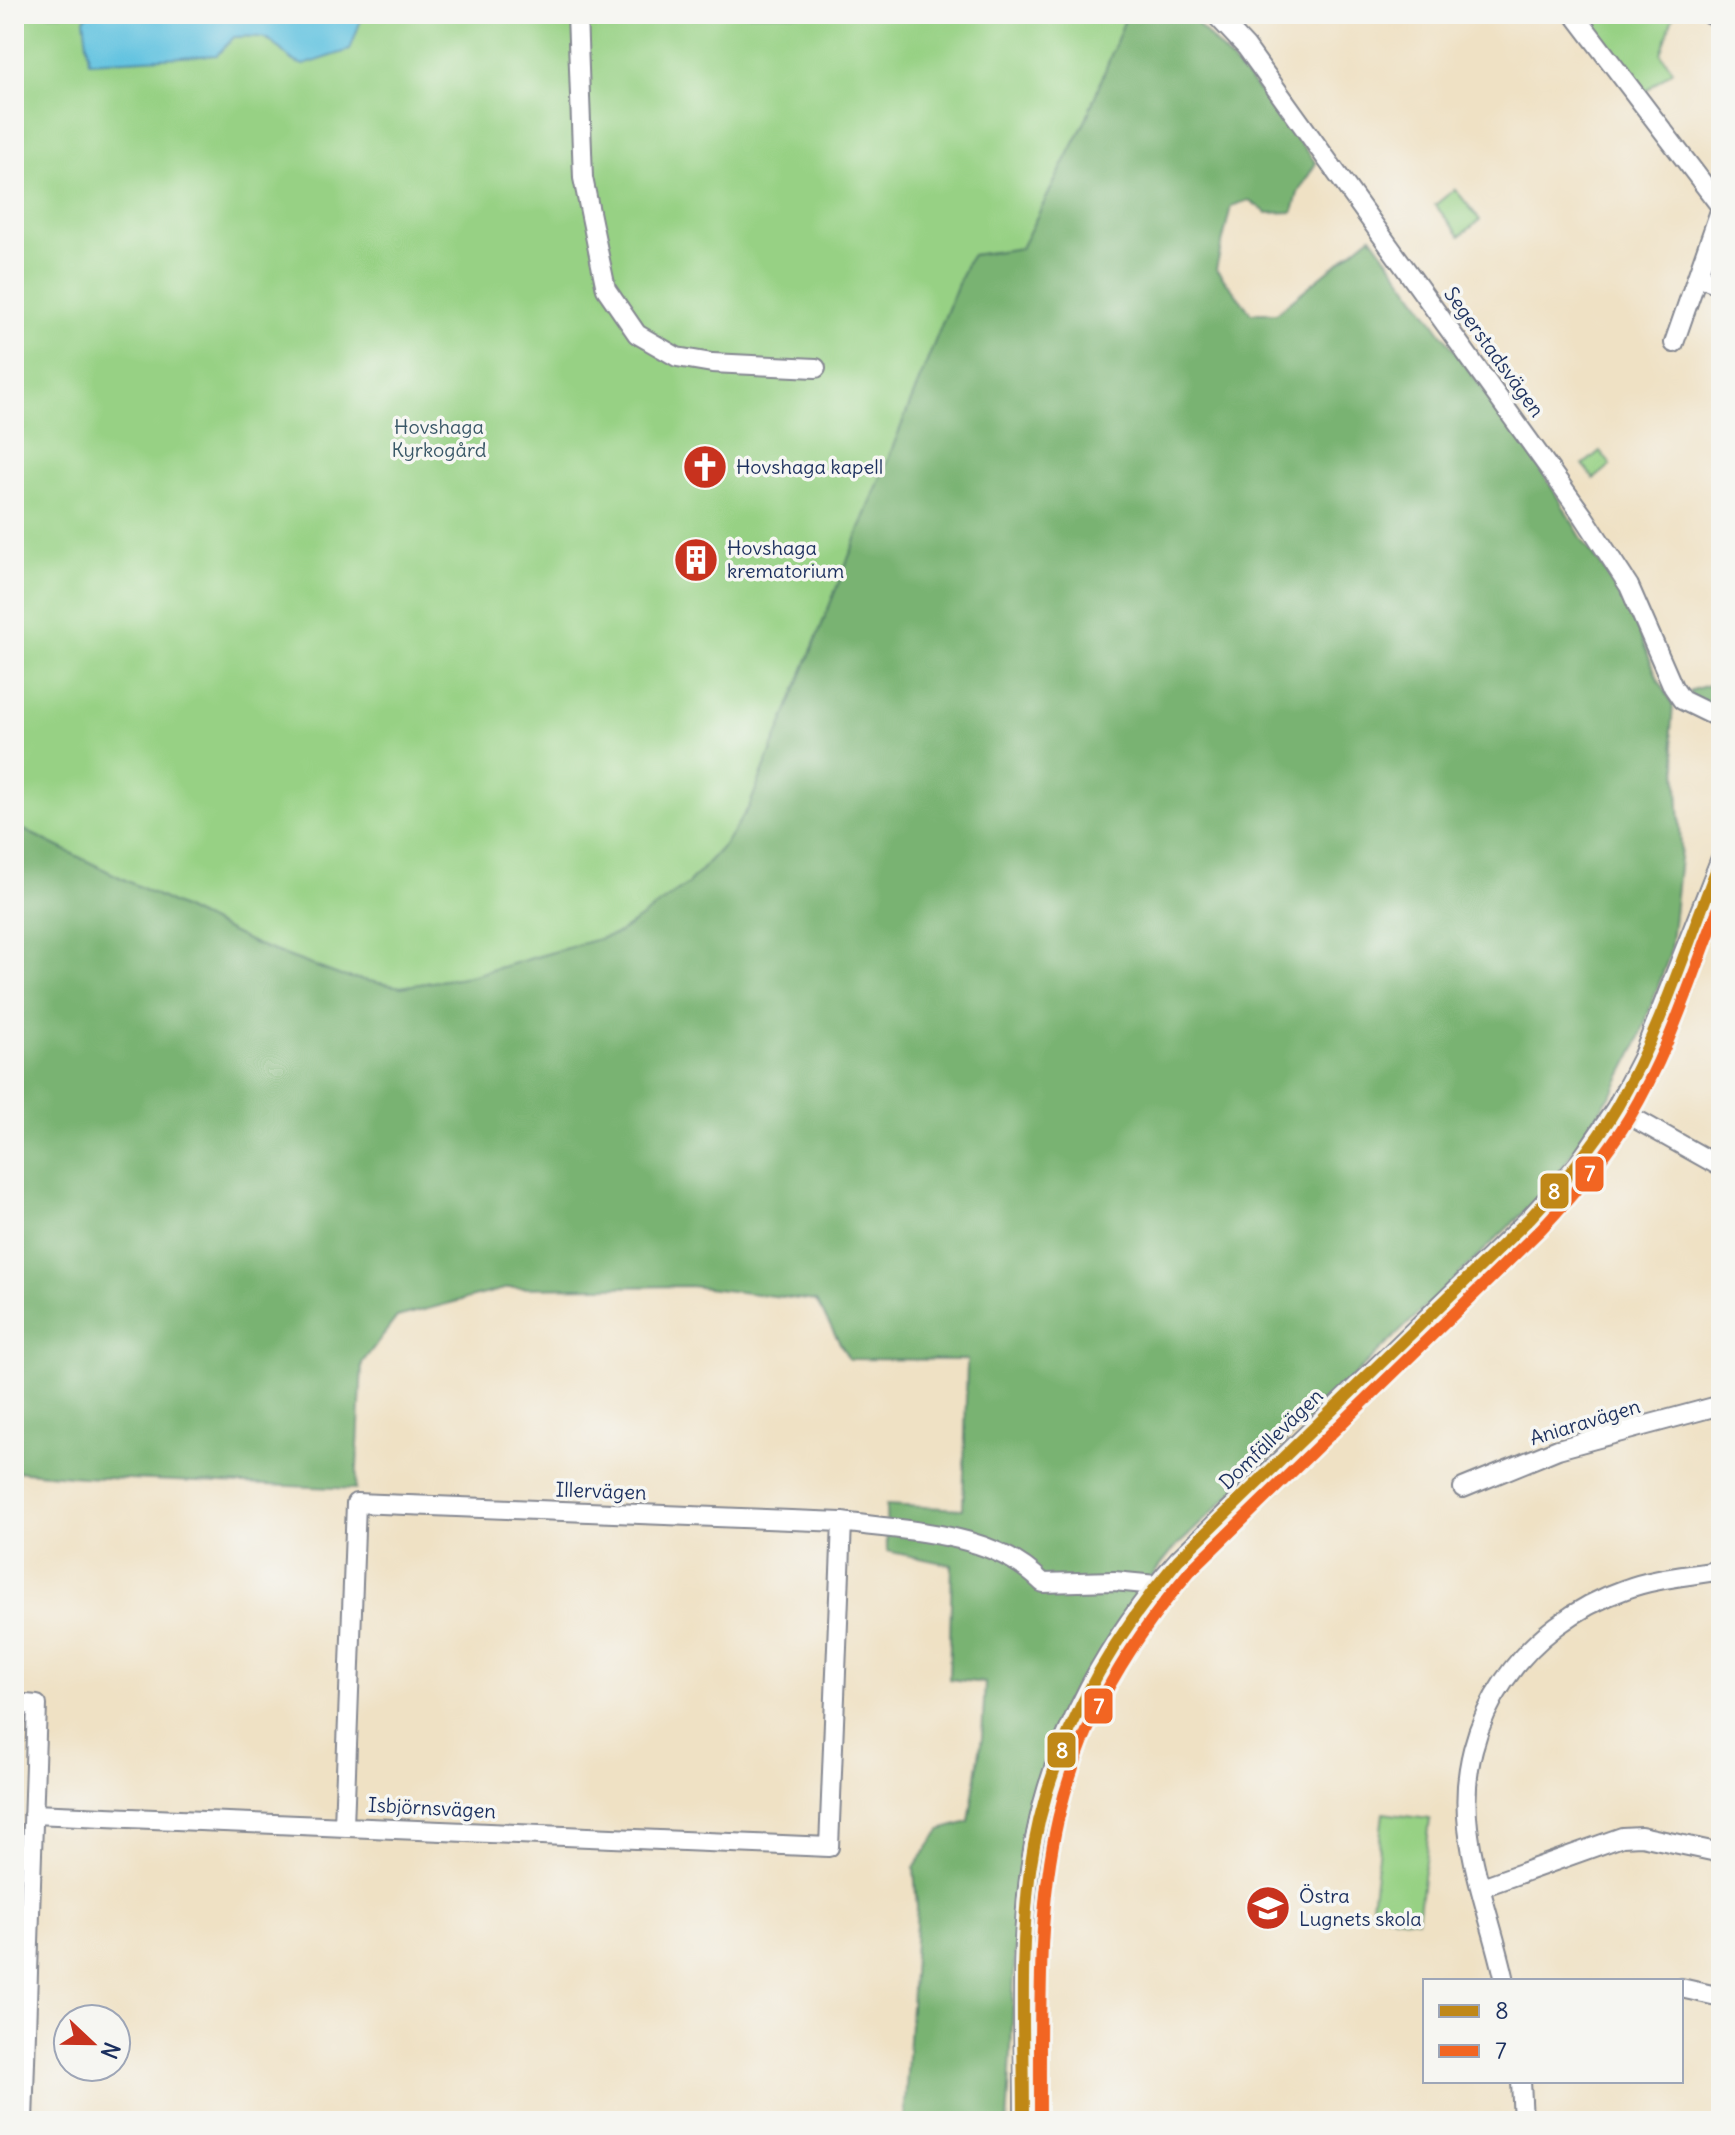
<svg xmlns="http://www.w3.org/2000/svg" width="1735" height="2135" font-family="Delius,sans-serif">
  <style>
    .green { fill: #97d184; stroke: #598071; stroke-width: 2 }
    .forest { fill: #79b372; stroke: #4a7168; stroke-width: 2 }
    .water { fill: #62c3e0; stroke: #3e799f; stroke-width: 2 }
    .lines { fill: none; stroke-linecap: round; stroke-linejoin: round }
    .minor-casing { stroke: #858891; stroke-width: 22 }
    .minor { stroke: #fff; stroke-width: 18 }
    .bus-1-casing { stroke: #f6f6f2; stroke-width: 18 }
    .bus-2-casing { stroke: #f6f6f2; stroke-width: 18 }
    .bus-1 { stroke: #c08818; stroke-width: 12 }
    .bus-2 { stroke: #f26522; stroke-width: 12 }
    .labels { text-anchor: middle; stroke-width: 7; stroke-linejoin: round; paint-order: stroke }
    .street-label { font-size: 20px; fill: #1b2f5e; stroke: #f6f6f2 }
    .park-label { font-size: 20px; fill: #3a5868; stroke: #f6f6f2 }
    .poi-label { font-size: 20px; fill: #1b2f5e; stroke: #f6f6f2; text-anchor: start }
    .line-badge { stroke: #f6f6f2; stroke-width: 3 }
    .badge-label { font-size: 22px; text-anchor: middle; font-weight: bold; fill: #fff }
  </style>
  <rect width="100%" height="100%" fill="#f6f6f2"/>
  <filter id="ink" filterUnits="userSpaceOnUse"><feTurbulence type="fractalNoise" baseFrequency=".0125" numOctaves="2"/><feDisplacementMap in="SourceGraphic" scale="16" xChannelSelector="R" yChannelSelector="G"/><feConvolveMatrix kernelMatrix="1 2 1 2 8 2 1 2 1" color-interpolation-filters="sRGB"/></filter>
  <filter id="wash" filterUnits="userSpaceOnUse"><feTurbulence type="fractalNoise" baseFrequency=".006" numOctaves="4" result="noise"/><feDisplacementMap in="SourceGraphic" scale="32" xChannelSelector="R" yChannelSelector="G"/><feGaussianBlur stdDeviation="1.8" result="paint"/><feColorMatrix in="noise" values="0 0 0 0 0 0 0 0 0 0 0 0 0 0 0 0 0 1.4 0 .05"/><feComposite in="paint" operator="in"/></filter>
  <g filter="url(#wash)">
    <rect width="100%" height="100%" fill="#efe1c4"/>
    <path class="green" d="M14,14H1127L1085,122L1021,249L972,255L966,264L749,807L725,844L689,883L619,934L470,976L401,987L341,976L255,944L14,825Z
      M1585,14H1674L1661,54L1673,70L1643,93Z
      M1455,189L1480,220L1460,236L1435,205Z
      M1600,451L1611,465L1594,479L1583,465Z
      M1383,1813L1430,1819L1418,1920L1371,1914Z"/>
    <path class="forest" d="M1127,14H1183L1193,19L1259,91L1316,163L1298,193L1293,212L1267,213L1249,200L1231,206L1216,269L1251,313H1276L1371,236L1541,469L1585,544L1624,596L1658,679L1673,704L1671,732L1677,765L1681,848L1670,953L1637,1045L1614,1090L1559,1172L1527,1209L1171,1552C1113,1624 1080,1680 1049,1767C1038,1797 1026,1828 1022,1860C1012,1946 1014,2034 1007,2121H904L917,1908L914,1868L940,1830L969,1822L982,1737L985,1683L949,1679L952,1565L887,1551L886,1505L963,1509L967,1360L849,1359L816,1301L690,1286L508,1288L397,1317L362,1363L356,1489L82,1477L14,1471V825L255,944L341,976L401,987L470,976L619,933L689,883L725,844L749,807L966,264L972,255L1021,248L1085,122Z
      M1721,681V710L1691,696L1689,691Z"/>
    <path class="water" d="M90,14H363L350,50L304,65C286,61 281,46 267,39C257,35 244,37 234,37L217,55L89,62L84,19Z"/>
  </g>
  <g filter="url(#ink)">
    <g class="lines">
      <g class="minor-casing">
        <path id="minor" d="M577,14L583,178L606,289L637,334L677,357L712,363L816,368
          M1215,14L1246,47L1584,517L1629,586L1673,687L1682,700L1721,719
          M1574,14L1721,207
          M1709,14L1721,18
          M1698,276L1721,285
          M1674,343L1721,208
          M1616,1108L1721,1167
          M1463,1488L1558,1449L1721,1405
          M842,1522C910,1532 992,1531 1043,1583L1114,1581L1156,1585
          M14,1703L37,1705L23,2121
          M33,1814L829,1847L842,1522L356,1503L344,1826
          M1482,1887L1622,1837L1641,1836L1721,1853
          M1505,1981C1494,1930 1474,1879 1468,1827C1455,1719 1525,1624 1626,1589C1655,1578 1690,1576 1721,1570
          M1681,1988L1721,1997
          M1521,2081L1523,2121
          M1024,2121C1025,2027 1017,1927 1036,1834C1056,1733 1110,1636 1178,1560L1530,1218L1577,1166L1616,1108L1642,1058L1721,858"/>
      </g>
      <use href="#minor" class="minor"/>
      <g class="bus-1-casing">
        <path id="bus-1" d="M1024,2121C1024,2038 1019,1953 1030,1870C1046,1752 1102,1650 1178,1560L1530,1218C1562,1183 1593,1148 1617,1107C1661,1030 1688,941 1721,858"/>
      </g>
      <g class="bus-2-casing">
        <path id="bus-2" d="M1040,2121C1040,1891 1032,1758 1190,1571L1541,1229C1574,1194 1604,1159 1629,1118C1669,1052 1693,973 1721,902"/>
      </g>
      <use href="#bus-1" class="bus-1"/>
      <use href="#bus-2" class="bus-2"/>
    </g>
  </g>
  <defs>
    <g id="church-disc" transform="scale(2.3)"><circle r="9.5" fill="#c8321e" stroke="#f6f6f2"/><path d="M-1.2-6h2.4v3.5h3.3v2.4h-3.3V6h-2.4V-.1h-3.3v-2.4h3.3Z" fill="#fff"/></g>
    <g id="building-disc" transform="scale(2.3)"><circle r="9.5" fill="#c8321e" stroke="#f6f6f2"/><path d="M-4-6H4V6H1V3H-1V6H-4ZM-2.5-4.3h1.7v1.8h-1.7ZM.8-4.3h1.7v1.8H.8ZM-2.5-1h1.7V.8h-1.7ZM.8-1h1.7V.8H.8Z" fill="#fff"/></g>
    <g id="school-disc" transform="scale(2.3)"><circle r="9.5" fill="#c8321e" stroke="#f6f6f2"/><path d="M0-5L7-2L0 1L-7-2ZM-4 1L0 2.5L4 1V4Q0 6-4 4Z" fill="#fff"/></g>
  </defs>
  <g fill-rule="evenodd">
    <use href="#church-disc" x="705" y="467"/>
    <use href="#building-disc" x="696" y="560"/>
    <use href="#school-disc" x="1268" y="1908"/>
  </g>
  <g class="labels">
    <g class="street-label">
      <text transform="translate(1494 352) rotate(54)" y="7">Segerstadsvägen</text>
      <text transform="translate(1585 1422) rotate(-17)" y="7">Aniaravägen</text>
      <text transform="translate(1271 1439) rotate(-44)" y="7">Domfällevägen</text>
      <text transform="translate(601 1491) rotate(2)" y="7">Illervägen</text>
      <text transform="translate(432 1808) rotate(3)" y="7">Isbjörnsvägen</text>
    </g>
    <g class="park-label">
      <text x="439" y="434">Hovshaga<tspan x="439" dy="23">Kyrkogård</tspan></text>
    </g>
    <g class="poi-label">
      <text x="736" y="474">Hovshaga kapell</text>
      <text x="727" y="555">Hovshaga<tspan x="727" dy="23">krematorium</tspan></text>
      <text x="1299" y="1903">Östra<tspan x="1299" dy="23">Lugnets skola</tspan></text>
    </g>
  </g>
  <g class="line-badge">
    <rect x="1574" y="1155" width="31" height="38" rx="8" fill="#f26522"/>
    <rect x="1539" y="1172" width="31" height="38" rx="8" fill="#c08818"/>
    <rect x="1083" y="1687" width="31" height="38" rx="8" fill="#f26522"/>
    <rect x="1046" y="1731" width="31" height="38" rx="8" fill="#c08818"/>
  </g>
  <g class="badge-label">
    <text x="1590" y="1181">7</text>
    <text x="1554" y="1199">8</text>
    <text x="1099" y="1714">7</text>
    <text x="1062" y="1758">8</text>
  </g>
  <rect width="1735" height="2135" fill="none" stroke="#f6f6f2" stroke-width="48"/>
  <rect x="1423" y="1979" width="260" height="104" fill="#f6f6f2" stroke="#9ea6b7" stroke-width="2"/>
  <rect x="1439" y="2005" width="40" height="12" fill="#c08818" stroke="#9ea6b7" stroke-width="2"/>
  <text x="1495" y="2019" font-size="24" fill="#1b2f5e">8</text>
  <rect x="1439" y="2045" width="40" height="12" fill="#f26522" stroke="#9ea6b7" stroke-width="2"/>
  <text x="1495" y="2059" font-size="24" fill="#1b2f5e">7</text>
  <g transform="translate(92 2043) rotate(112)"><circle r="38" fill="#f6f6f2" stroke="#9ea6b7" stroke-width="2"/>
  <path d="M0-6L14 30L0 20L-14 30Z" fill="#c8321e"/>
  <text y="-12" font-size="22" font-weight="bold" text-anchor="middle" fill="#1b2f5e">N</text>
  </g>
</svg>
